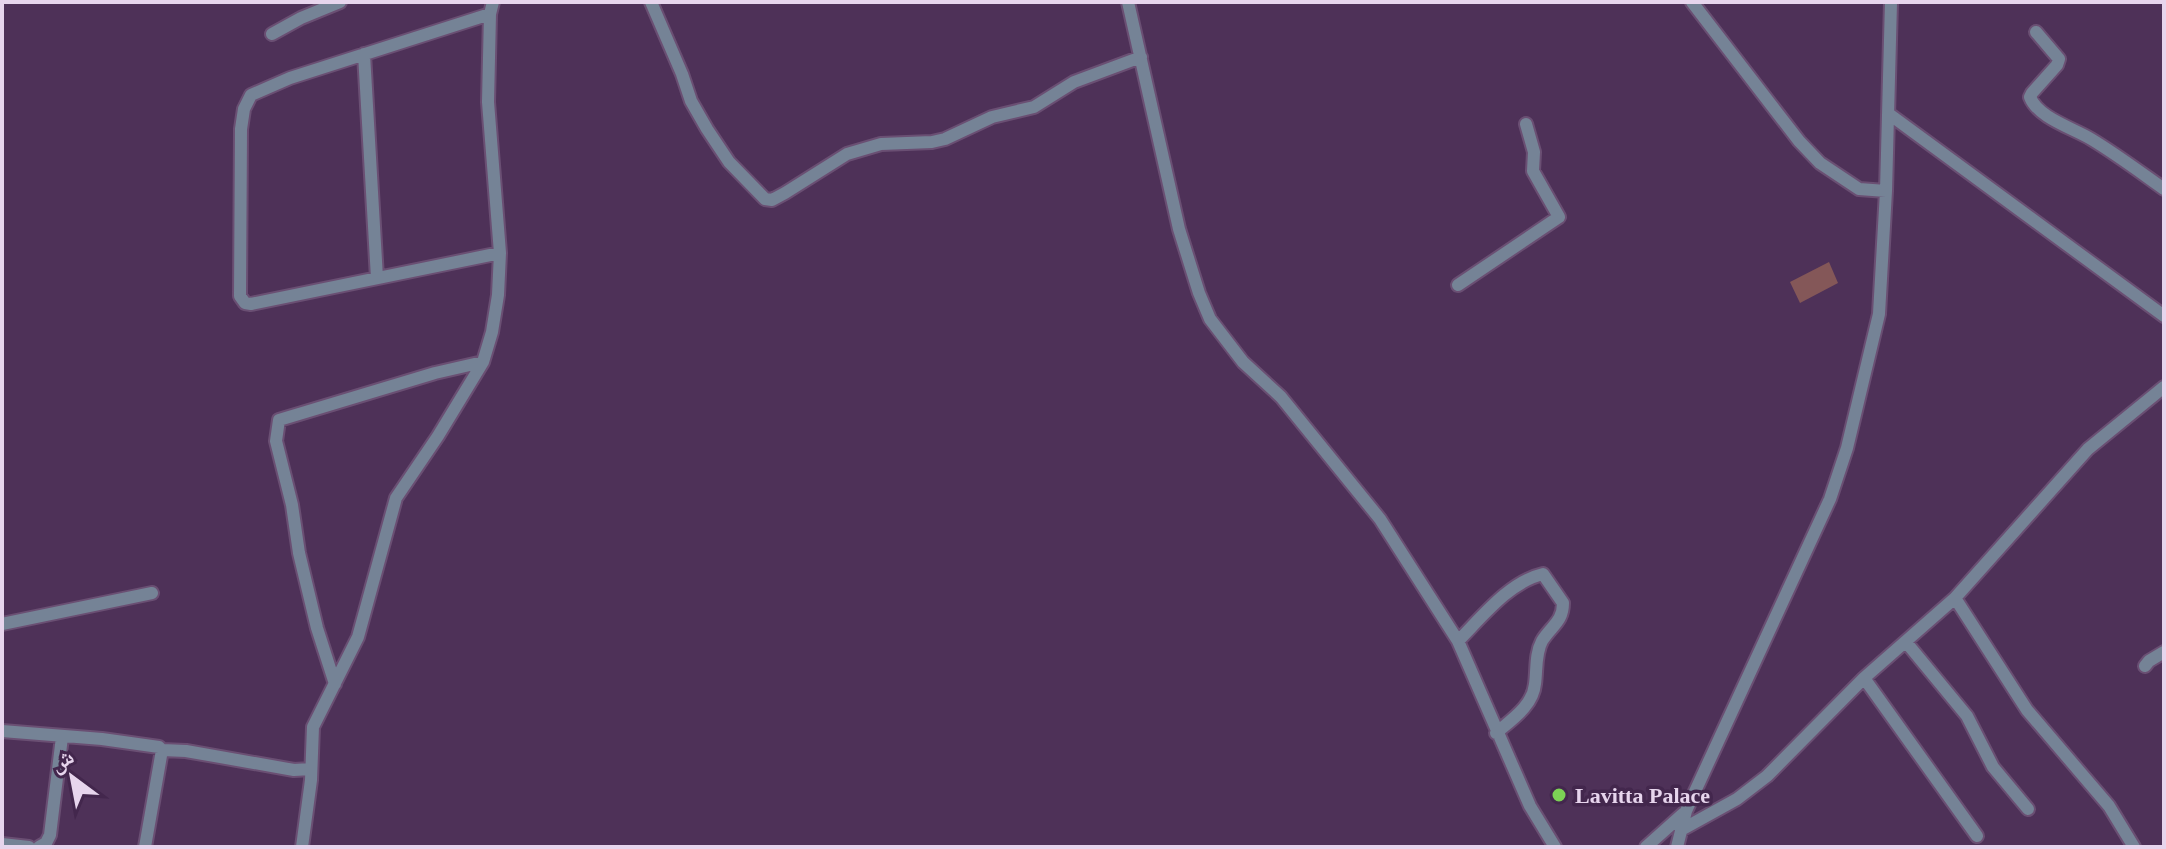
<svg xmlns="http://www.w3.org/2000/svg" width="2166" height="849" font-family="'Times New Roman','Noto Naskh Arabic',serif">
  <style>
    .green { fill: #845758 }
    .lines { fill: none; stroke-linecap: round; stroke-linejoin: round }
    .minor-casing { stroke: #6a4f73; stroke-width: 16 }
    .minor { stroke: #758396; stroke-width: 12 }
    .poi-dot { fill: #7cd155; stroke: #43274d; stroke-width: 3 }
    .labels { text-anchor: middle; stroke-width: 7; stroke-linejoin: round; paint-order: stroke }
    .poi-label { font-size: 22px; font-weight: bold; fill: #e7d5ed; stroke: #43274d; text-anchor: start }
  </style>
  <rect width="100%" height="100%" fill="#4e3158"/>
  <path class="green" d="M1829,262L1838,283L1800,303L1790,282Z"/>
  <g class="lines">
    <g class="minor-casing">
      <path id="minor" d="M651,2L682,74L691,101L707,129L729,162L765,199L772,200L785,193L847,154L881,144L932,142L945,139L992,117L1034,107L1074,82L1141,57
        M1128,2L1179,229L1199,293L1210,319L1243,362L1281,397L1380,519L1458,641L1530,806L1555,847
        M1692,2L1799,141L1820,163L1859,189L1886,191
        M490,14L290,78L251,95L244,109L241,129L240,296L245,303L251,304L500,253
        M2036,32L2059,59L2057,65L2032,93L2030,97C2038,118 2073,128 2091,139C2116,154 2140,172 2164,189
        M272,34L301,18L340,2
        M364,54L377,278
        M1889,114L2164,316
        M1458,285L1559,217L1533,171L1534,152L1526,124
        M1955,598L2027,710L2109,806L2134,847
        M2,624L152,593
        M1458,641C1482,617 1509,582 1543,574L1563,603C1563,622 1551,626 1542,641C1535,654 1537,670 1535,684C1533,706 1511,720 1496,733
        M1906,642L1967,716L1993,767L2028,809
        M2145,666L2149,661L2164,652
        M1864,678L1977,836
        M335,684L317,628L299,553L292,505L276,441L279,420L435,373L483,362
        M2,731L102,739L159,747L162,750L186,751L294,770L311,769
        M1681,830L1737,799L1767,776L1864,678L1955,598L2088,449L2164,387
        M2,844L29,847
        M39,847L46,843L50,835L62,737
        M145,847L162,750
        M302,847L311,780L313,727L358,637L396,498L438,436L483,362L492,332L498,295L500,253L488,102L490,14L493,2
        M1646,847L1684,813
        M1677,847L1686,811L1830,499L1847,448L1879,314L1886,191L1891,2"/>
    </g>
    <use href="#minor" class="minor"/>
  </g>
  <circle class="poi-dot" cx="1559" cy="795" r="8"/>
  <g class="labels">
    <g class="poi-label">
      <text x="1575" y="803">Lavitta Palace</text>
    </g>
  </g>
  <rect width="2166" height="849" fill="none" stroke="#e7d5ed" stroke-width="8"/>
  <g transform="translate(72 777) rotate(328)" stroke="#43274d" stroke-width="6" paint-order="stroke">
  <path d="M0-6L14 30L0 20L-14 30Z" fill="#e7d5ed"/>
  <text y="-12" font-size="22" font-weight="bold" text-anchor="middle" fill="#e7d5ed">ش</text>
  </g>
</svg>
